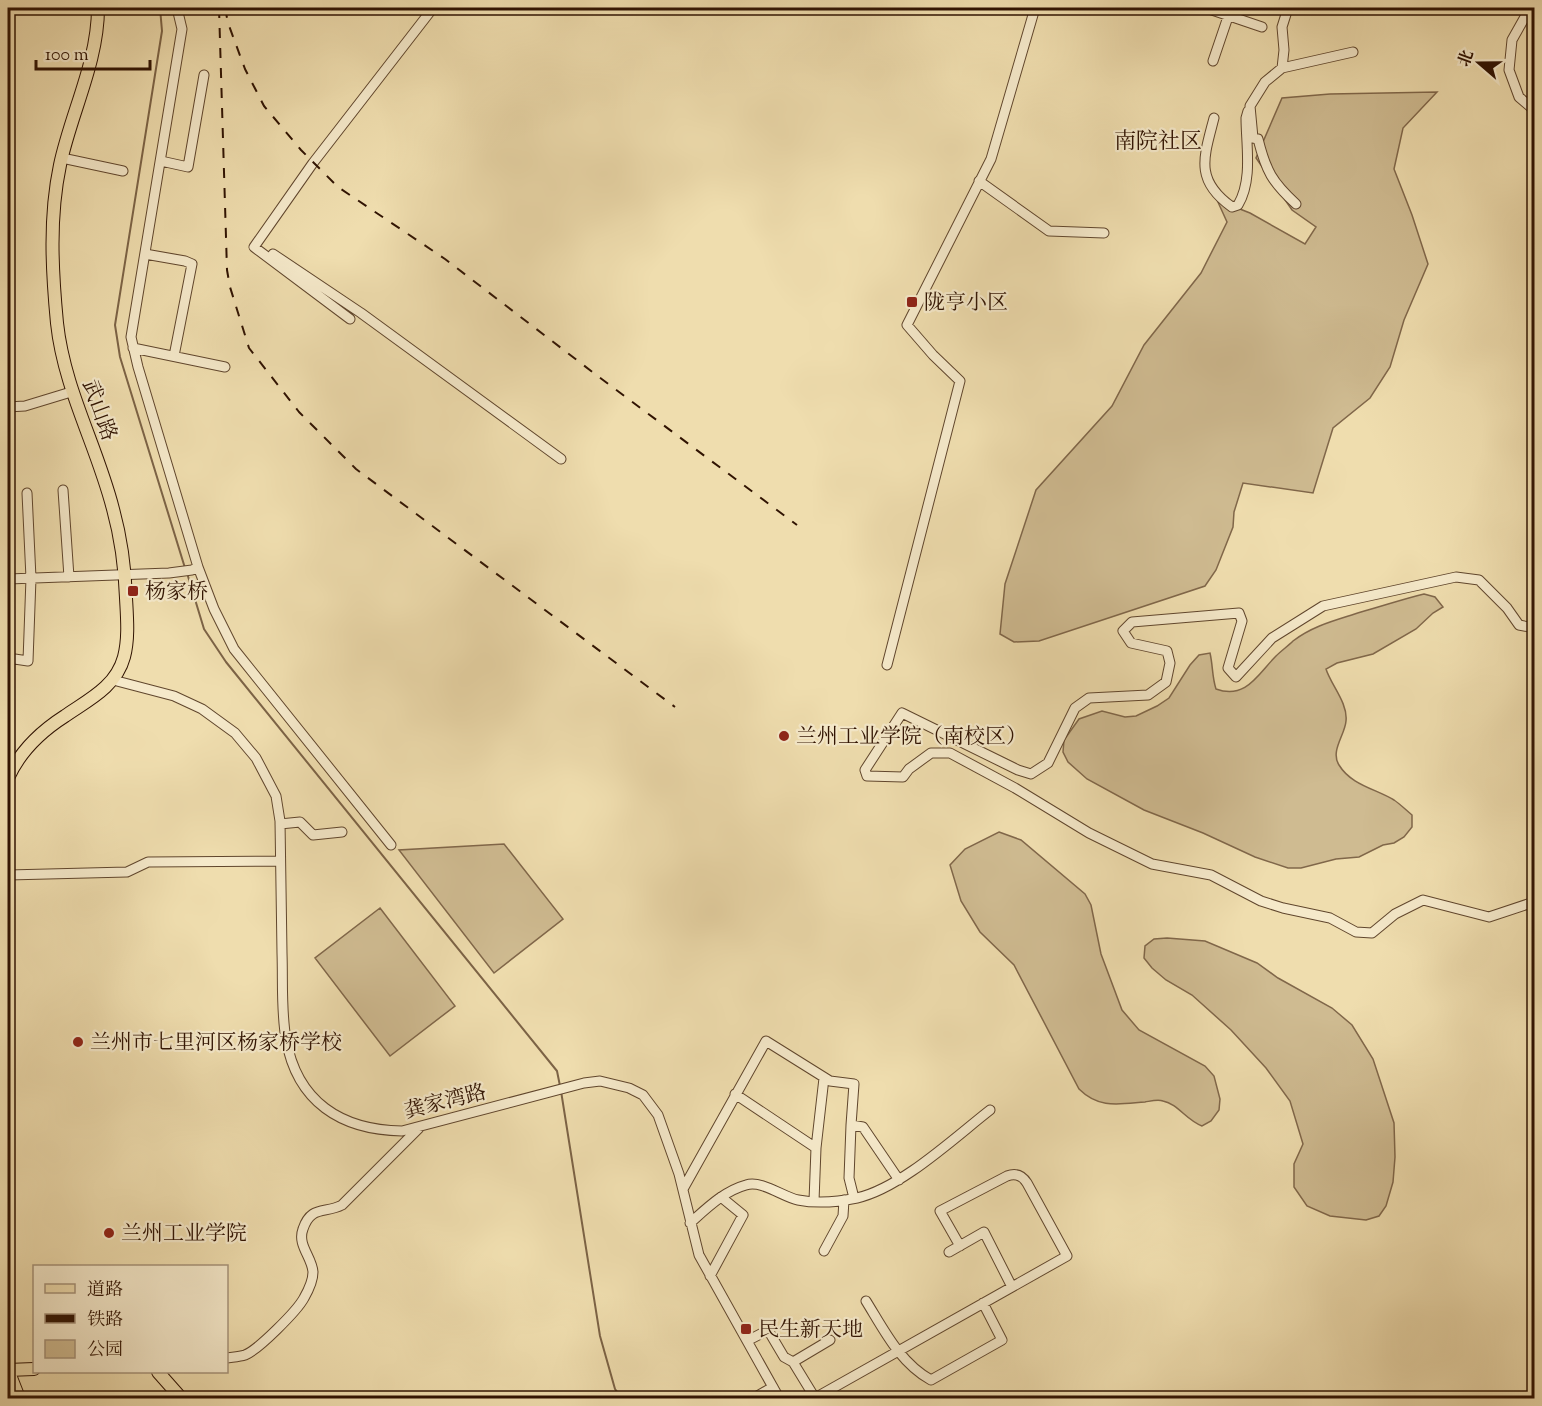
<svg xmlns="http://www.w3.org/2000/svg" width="1542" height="1406" font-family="'Sorts Mill Goudy','Noto Serif SC',serif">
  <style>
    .green { fill: #cfbb91; stroke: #80674a; stroke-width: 1.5 }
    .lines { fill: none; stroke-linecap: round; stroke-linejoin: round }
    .stream { stroke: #7c6346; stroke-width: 2 }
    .minor-casing { stroke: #60462d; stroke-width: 11 }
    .major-casing { stroke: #301302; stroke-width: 14 }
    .minor { stroke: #f5e9ca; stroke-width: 9 }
    .major { stroke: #efddae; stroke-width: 12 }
    .rail { stroke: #301302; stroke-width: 2; stroke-dasharray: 10 10; stroke-linecap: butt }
    .poi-dot { fill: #8f2418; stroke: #f5e9ca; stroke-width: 2 }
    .labels { text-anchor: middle; stroke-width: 4.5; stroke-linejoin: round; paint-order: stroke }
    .poi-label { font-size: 21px; fill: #301302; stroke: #f5e9ca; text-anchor: start }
    .street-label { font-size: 21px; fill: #301302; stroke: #f5e9ca }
    .neighbourhood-label { font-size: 22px; fill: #301302; stroke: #f5e9ca }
  </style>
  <rect width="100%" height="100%" fill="#efddae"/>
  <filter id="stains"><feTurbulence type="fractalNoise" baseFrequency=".00333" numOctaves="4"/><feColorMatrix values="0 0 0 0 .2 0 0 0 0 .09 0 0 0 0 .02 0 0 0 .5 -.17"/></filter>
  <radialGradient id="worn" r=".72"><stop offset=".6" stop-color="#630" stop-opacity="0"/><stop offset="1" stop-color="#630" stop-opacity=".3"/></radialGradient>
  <path class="green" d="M1437,92L1403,128L1394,169L1412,215L1428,264L1404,320L1390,367L1370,398L1333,428L1313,493L1243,483L1234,512L1233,527L1216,570L1205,586L1039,641L1014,642L1000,634L1005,584L1036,490L1112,406L1144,345L1201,273L1227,222L1217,200L1250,213L1305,244L1316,227L1292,210L1256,158L1282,98L1330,94Z
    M1424,594L1435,597L1443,607L1433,613L1416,629L1373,654L1337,663L1326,669C1331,685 1348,703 1346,721C1345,735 1330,751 1339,765C1351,785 1376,789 1394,800C1400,804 1406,810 1412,815V827L1404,837L1394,843L1383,845L1359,857L1336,859L1301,868H1288L1255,857L1203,833L1144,810L1087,779L1068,762L1063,752L1064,740L1079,719L1102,711L1125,717L1136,716L1157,706L1169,698L1190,665L1199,655L1210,653C1213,666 1212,677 1216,689C1246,700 1258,674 1276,656C1281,651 1288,646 1293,641C1314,625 1337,620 1361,612C1383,606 1403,599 1424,594Z
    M999,832L1021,840L1085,894L1091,905L1101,954L1122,1010L1139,1030L1205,1066L1214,1076L1220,1099L1219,1110L1211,1121L1202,1126C1186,1120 1178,1104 1163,1101C1158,1099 1151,1101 1145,1102C1119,1104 1099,1109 1079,1089L1014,965L980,932L961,901L950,865L965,849Z
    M504,844L563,919L494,973L399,850Z
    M380,908L455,1006L390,1056L315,958Z
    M1167,938L1205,941L1257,963L1278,978L1332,1008L1352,1025L1373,1059L1394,1123L1395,1157L1393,1182L1386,1206L1379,1216L1366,1220L1330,1216L1307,1206L1294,1187V1164L1303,1144L1290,1101L1266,1068L1231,1030L1192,995L1166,980L1152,968L1144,958L1145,946L1154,939Z"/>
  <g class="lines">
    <path class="stream" d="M160,8L162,31L115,325L120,357L185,568
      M187,573L204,629L226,662L557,1071L560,1086
      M561,1091L600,1336L615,1389L622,1398"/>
    <g class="minor-casing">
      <path id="minor" d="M177,8L182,29L131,337L138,367L198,567
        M1206,8L1262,27
        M1530,8L1512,40L1509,70L1519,97L1534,110
        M1213,61L1231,8
        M1282,68L1284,50L1282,27L1288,8
        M1214,118C1204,157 1194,180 1232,207L1238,205C1253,180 1246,145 1246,118L1248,111
        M62,158L123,171
        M161,161L188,167L204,75
        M979,181L1049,231L1104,233
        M1296,204C1272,182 1266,171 1258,139L1253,138L1250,106L1265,82L1282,68L1353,52
        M145,254L185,261L192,264L174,356
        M273,254L361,313L561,459
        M350,319L254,247L313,163L433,8
        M133,348L225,367
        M8,407L25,406L71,392
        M63,490L69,577
        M8,579L169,573L192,570L198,567L214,609L234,649L391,845
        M1534,628L1519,625L1507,608L1479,580L1456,577L1323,606L1272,638L1236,677L1228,668L1242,621L1239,613L1132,622L1123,631L1131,643L1167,651L1170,663L1166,682L1148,695L1089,698L1075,708L1048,763L1031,774L1018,770L902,713L865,770L867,776L903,777L909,769L931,753H950L1015,788L1089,833L1152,864L1211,875L1261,901L1283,908L1330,918L1356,932L1372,933L1395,914L1423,900L1489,917L1534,902
        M8,658L28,661L31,578L27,493
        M887,665L960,381L933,355L907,325L991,159L1035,8
        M8,672L9,658
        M113,680L174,696L202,709L235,733L256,758L276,796L280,821C281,865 281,909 282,953C283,981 281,1011 286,1039C297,1102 341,1130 402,1131L584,1083L600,1081L629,1088L643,1095L658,1115L679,1174L699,1255L779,1398
        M280,824L300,822L313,835L342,832
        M8,875L127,872L148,862L280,861
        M735,1094L816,1148
        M683,1189L766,1041L830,1081L854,1084L851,1125
        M854,1198L849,1178L851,1125L863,1127L899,1180
        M814,1201L816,1148L824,1078
        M690,1223C707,1208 724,1191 746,1185C762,1180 783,1197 798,1200C818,1204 838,1202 857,1198C901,1188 954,1138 990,1110
        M824,1251L843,1216L844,1200
        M949,1252L984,1232L1012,1287
        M710,1276L743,1215L721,1197
        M866,1301C884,1330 900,1363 931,1380L1002,1340L983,1303
        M747,1341L768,1330L784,1357L793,1362L830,1340
        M226,1358C232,1357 239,1357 245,1355C258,1350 297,1311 304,1298C308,1291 313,1281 313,1272C312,1257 297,1245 303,1229C311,1205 325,1214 342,1205L419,1128
        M793,1362L815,1398
        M754,1398L773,1387
        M815,1398L1067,1256L1027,1183C1022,1175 1015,1173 1007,1176L940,1211L960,1246"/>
    </g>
    <g class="major-casing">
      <path id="major" d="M8,778C20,751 40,732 65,716C88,700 116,687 124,657C129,638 127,617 126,598C125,568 121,538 113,509C97,446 64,389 57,323C52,271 49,217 60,165C71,113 98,62 98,8
        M8,1370L19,1398
        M8,1370L34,1369
        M158,1372L181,1398"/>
    </g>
    <use href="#minor" class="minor"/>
    <use href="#major" class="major"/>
    <path class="rail" d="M219,8L227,270L230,287L249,348L299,412L356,469L675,707
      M225,8L228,23L245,69L264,106L301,150L338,187L445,259L595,374L797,525"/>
  </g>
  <g class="poi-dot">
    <rect x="906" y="296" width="12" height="12" rx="3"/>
    <rect x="127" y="585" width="12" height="12" rx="3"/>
    <circle cx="784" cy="736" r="6"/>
    <circle cx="78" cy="1042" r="6"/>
    <circle cx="109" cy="1233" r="6"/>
    <rect x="740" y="1323" width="12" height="12" rx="3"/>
  </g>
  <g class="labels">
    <g class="poi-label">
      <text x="924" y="309">陇亨小区</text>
      <text x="145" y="598">杨家桥</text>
      <text x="796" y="743">兰州工业学院（南校区）</text>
      <text x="90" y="1049">兰州市七里河区杨家桥学校</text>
      <text x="121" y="1240">兰州工业学院</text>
      <text x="758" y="1336">民生新天地</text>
    </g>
    <g class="street-label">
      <text transform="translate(100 410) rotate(70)" y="7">武山路</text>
      <text transform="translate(445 1101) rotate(-14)" y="7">龚家湾路</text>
    </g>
    <g class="neighbourhood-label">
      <text x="1158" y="148">南院社区</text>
    </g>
  </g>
  <rect width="1542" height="1406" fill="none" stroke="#efddae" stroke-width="30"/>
  <rect x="9" y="9" width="1524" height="1388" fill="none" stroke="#301302" stroke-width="3"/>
  <rect x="15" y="15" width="1512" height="1376" fill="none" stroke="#301302" stroke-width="1.5"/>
  <rect x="33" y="1265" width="195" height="108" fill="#f5e9ca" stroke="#a6937a" stroke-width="1.5"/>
  <rect x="45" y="1284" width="30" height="9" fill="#efddae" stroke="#a6937a" stroke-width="1.5"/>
  <text x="87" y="1295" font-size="18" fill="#301302">道路</text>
  <rect x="45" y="1314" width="30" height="9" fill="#301302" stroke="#a6937a" stroke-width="1.5"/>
  <text x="87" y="1325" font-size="18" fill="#301302">铁路</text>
  <rect x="45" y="1340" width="30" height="18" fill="#cfbb91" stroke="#a6937a" stroke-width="1.5"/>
  <text x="87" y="1355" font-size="18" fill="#301302">公园</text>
  <g transform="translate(1479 63) rotate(290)" stroke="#f5e9ca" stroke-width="4.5" paint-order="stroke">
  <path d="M0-4.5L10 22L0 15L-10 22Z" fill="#301302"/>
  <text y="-9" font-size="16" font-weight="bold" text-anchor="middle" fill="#301302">北</text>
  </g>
  <path d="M36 60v9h114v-9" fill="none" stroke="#301302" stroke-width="3"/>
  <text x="45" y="60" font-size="18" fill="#301302" stroke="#f5e9ca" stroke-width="4.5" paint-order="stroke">100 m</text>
  <rect width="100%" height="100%" filter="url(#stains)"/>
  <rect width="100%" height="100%" fill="url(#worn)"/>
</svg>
